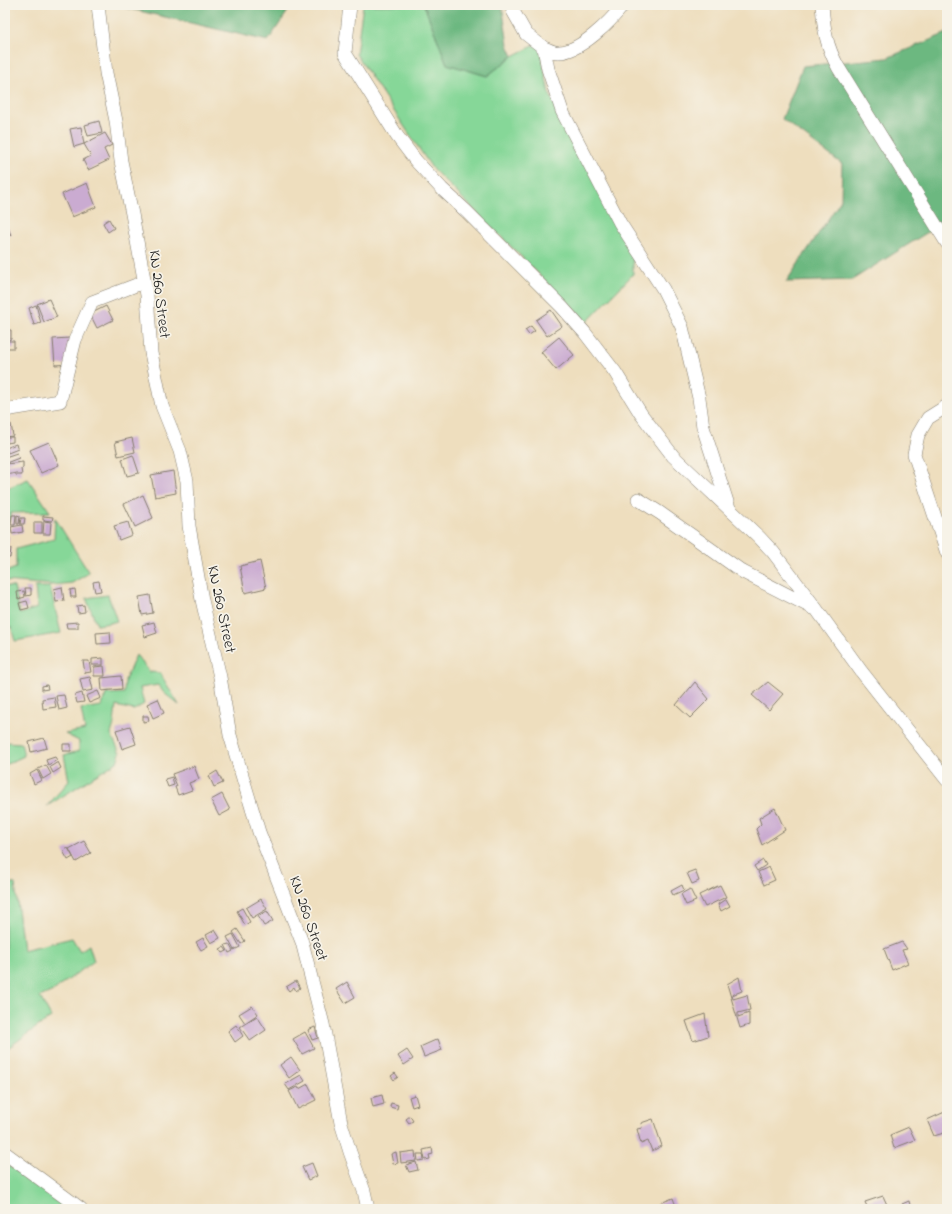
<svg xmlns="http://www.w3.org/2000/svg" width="952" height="1214" font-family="'Indie Flower',sans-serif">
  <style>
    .green { fill: #86d798; stroke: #517a5a }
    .forest { fill: #6cb880; stroke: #446a4e }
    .building { fill: #caabd1 }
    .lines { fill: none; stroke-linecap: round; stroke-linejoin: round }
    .minor-casing { stroke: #857d6d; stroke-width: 14 }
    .minor { stroke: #fff; stroke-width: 13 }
    .labels { text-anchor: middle; stroke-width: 3.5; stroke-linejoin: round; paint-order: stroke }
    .street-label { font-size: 16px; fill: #1c1c1c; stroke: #f7f3e8 }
  </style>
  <rect width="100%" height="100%" fill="#f7f3e8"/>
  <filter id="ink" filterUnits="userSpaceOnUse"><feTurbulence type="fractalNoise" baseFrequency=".025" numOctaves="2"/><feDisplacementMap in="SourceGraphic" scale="8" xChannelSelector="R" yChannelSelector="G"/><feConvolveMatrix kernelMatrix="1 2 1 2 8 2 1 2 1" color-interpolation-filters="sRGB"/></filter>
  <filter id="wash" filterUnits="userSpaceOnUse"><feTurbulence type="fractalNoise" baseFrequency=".012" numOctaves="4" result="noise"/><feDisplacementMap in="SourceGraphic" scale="16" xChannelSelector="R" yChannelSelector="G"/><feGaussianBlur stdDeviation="0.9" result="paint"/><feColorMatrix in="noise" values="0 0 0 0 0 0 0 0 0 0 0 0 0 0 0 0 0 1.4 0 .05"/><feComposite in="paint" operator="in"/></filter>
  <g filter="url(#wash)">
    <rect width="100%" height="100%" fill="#eedebe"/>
    <path class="green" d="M363,5H424L447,64L487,76L513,56L539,43L549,93L633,253V274L587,322L432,168L356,54Z
      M28,479L50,512L11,513L5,529V489Z
      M55,518L89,573L72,583L53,585L5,581V572L16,568V549L54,539Z
      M5,586L14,587L20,614L37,608L35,587H50L61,633L15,641L11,627L5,628Z
      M108,595L117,621L110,623L97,625L86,598Z
      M136,655L150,672L160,673L179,705L164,693L158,685L140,688L144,704L134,710L116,706L114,724L111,734L120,753L117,762L47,806L69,781L64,755L79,751V741L65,734L85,730L81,709L102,706L106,694L124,693L125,680Z
      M5,742L21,743L24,756L5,765Z
      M5,883L15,884L23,950L72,938L80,951L89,945L94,961L53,991L40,997L51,1017L5,1050Z
      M5,1164L30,1179L69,1209H5Z"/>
    <path class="forest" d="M122,5H292L268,41L122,7Z
      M424,5H502L508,45L513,56L487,76L447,64Z
      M947,33V220L852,280L786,282L841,200L842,164L782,119L803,66L887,58Z"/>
    <g id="blocks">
      <path class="building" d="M99,121L102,133L88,136L85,125Z
        M81,127L84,144L105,133L112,145L104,149L109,160L88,170L83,160L91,156L84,144L74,147L70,129Z
        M87,183L96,207L72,217L62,194Z
        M109,219L114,228L108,232L103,223Z
        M5,221L11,235L5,237Z
        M49,299L57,317L44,322L37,304Z
        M36,305L41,323L34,325L29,308Z
        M106,306L113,320L97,328L90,314Z
        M551,310L562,326L547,336L536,320Z
        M531,326L535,331L529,335L525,330Z
        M5,330H11V339L5,340Z
        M559,337L574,355L556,370L541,352Z
        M70,338L72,364L55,365L53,339Z
        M5,341H14V348H6Z
        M11,424L13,436L5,437V425Z
        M7,437H13V442L7,443Z
        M132,438L135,452L118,456L115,442Z
        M49,442L59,465L41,473L30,450Z
        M16,444L18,449L8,453L6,448Z
        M17,453L19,458L6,463L5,457Z
        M133,455L139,473L127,476L122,459Z
        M23,462V468L21,469L22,475H16V473L7,475L6,464Z
        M173,471L176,493L155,497L151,475Z
        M143,495L153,518L135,527L124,504Z
        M12,515H16L15,525H11Z
        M17,515L20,516L19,524H17Z
        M43,516L53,517L52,521L43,520Z
        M21,518H25L24,524H20Z
        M44,521L51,522L50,534H43Z
        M34,522H42V533H34Z
        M128,522L132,535L119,540L114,526Z
        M22,525L23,532L12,534L11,527Z
        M5,536H9L8,545L5,544Z
        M5,547L11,548L10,558L5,557Z
        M260,561L266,588L245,593L240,566Z
        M99,581L101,591L95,592L93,582Z
        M62,587L64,601L56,602L54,589Z
        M25,588H31V595L26,596Z
        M75,589L76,597H71L70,590Z
        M24,591L25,597L18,599L17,592Z
        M150,595L153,613L142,615L139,597Z
        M27,601L29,608L21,610L19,603Z
        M84,605L85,612L78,613L77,606Z
        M78,622V628H67L66,623Z
        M154,622L157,633L145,637L142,625Z
        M110,632L111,643L97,644L96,633Z
        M103,658V665H92V659Z
        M83,661H89L91,672L85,673Z
        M104,666L105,676H94V667Z
        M121,676L122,689L102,691L101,678Z
        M90,677L93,690L83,692L80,679Z
        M695,682L709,699L690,718L676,705Z
        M768,682L783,694L769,710L752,695Z
        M47,685L48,689L42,690V686Z
        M98,691L101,698L89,703L86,696Z
        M82,693L84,702L77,703L75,695Z
        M64,695L67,708L59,710L56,696Z
        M54,697L56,707L43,709L42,699Z
        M158,699L164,713L153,718L147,704Z
        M143,716H148L149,721L143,722Z
        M130,726L136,744L122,749L116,730Z
        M44,738L47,748L31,752L29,742Z
        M63,744H71V751H63Z
        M55,757L57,760L48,765L46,760Z
        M58,762L61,768L53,773L50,767Z
        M46,765L51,774L43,779L38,769Z
        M194,766L199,779L189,783L192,790L178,795L175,787L177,786L172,774Z
        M37,770L42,780L34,784L30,774Z
        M217,771L223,783L214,787L209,776Z
        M172,777L174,785L168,787L165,779Z
        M222,794L230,810L219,816L211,800Z
        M775,808L785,830L762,845L756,829L761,824L759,818Z
        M84,841L91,853L76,862L69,849Z
        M68,848L73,857L68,860L63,851Z
        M763,860L766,865L757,871L754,866Z
        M769,867L775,880L764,885L758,872Z
        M695,870L699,881L692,884L687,873Z
        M682,885L684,890L673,895L671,891Z
        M720,885L726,897L705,907L699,895Z
        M690,889L696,901L686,905L681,894Z
        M261,899L267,909L252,918L246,908Z
        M726,899L730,906L721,911L718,904Z
        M242,908L250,922L245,925L237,911Z
        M267,911L273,921L264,926L258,916Z
        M237,929L245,941L241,944L233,932Z
        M215,930L220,938L211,943L206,935Z
        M233,934L240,947L234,950L227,937Z
        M203,938L208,946L201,950L196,942Z
        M902,942L907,949L902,950L908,963L892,970L884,949Z
        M229,944L233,951L229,953L225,945Z
        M224,947L227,951L223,953L220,949Z
        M739,977L742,991L732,995L733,999L747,995L750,1010L738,1013V1017L749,1013V1025L740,1028L727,984Z
        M296,981L300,988L296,991L294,987L289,991L286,987Z
        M347,982L355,997L345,1003L336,989Z
        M252,1006L258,1014L245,1023L239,1014Z
        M705,1014L708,1036L693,1041L686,1021Z
        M257,1016L266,1030L250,1041L240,1027Z
        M236,1025L243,1036L235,1042L228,1031Z
        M315,1027L318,1038L312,1040L308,1030Z
        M305,1032L314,1048L302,1054L293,1039Z
        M438,1039L442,1050L424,1057L420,1047Z
        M407,1050L413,1059L404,1065L398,1056Z
        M291,1057L300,1070L289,1078L280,1065Z
        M395,1073L398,1077L394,1080L391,1076Z
        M301,1075L305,1081L289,1090L285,1084Z
        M308,1084L316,1100L298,1109L289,1091L298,1087L299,1089Z
        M382,1095L384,1104L373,1107L371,1098Z
        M415,1095L418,1105L412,1107L409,1097Z
        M391,1103L398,1105L397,1109L390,1107Z
        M947,1111V1132L934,1136L927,1120Z
        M410,1116L413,1121L409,1123L406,1119Z
        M653,1119L662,1146L652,1151L648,1141L641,1144L637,1129L642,1128L641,1123Z
        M909,1127L915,1140L894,1148L890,1135Z
        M432,1148L433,1154L429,1155L430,1159L425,1160L423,1150Z
        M415,1151L416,1161L401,1163L400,1153Z
        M396,1152L398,1163L393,1164L391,1154Z
        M417,1154H423L424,1160L418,1161Z
        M416,1162L418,1170L409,1172L406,1165Z
        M312,1163L317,1176L308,1180L302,1167Z
        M883,1196L889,1209H868L865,1202Z
        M673,1198L677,1209H660L658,1204Z
        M909,1201L911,1209H903L902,1204Z"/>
    </g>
  </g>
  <g filter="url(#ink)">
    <use href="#blocks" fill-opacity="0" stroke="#857d6d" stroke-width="1"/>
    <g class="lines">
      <g class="minor-casing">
        <path id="minor" d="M98,5L106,73L116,121L121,161L132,214L147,295L151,353L162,406L180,451L187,481L189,526L202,600L220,677L230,735L259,832L302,942L323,1024L341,1123L350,1152L364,1191L368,1209
          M350,5L345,53L397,136L416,161L442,189L466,211L562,307L585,333L615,372L641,414L673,456L759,537L773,552L817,610L861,671L947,780
          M511,5L513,11L526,34L544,48L548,69L562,111L620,223L663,289L682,327L699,398L703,427L729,508
          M822,5C824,30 826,45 838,67L947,243
          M544,48C548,49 554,53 559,52C580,52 611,21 623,5
          M947,406L928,418L918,435L914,454L947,553
          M5,410L60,401L75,340L92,302L144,282
          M638,499L660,513L743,572L813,608
          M5,1153L81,1209"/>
      </g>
      <use href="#minor" class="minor"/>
    </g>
  </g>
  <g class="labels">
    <g class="street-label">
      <text transform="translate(161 294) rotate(83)" y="6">KN 260 Street</text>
      <text transform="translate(223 609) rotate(78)" y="6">KN 260 Street</text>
      <text transform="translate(310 918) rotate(71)" y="6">KN 260 Street</text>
    </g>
  </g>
  <rect width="952" height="1214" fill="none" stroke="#f7f3e8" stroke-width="20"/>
</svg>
